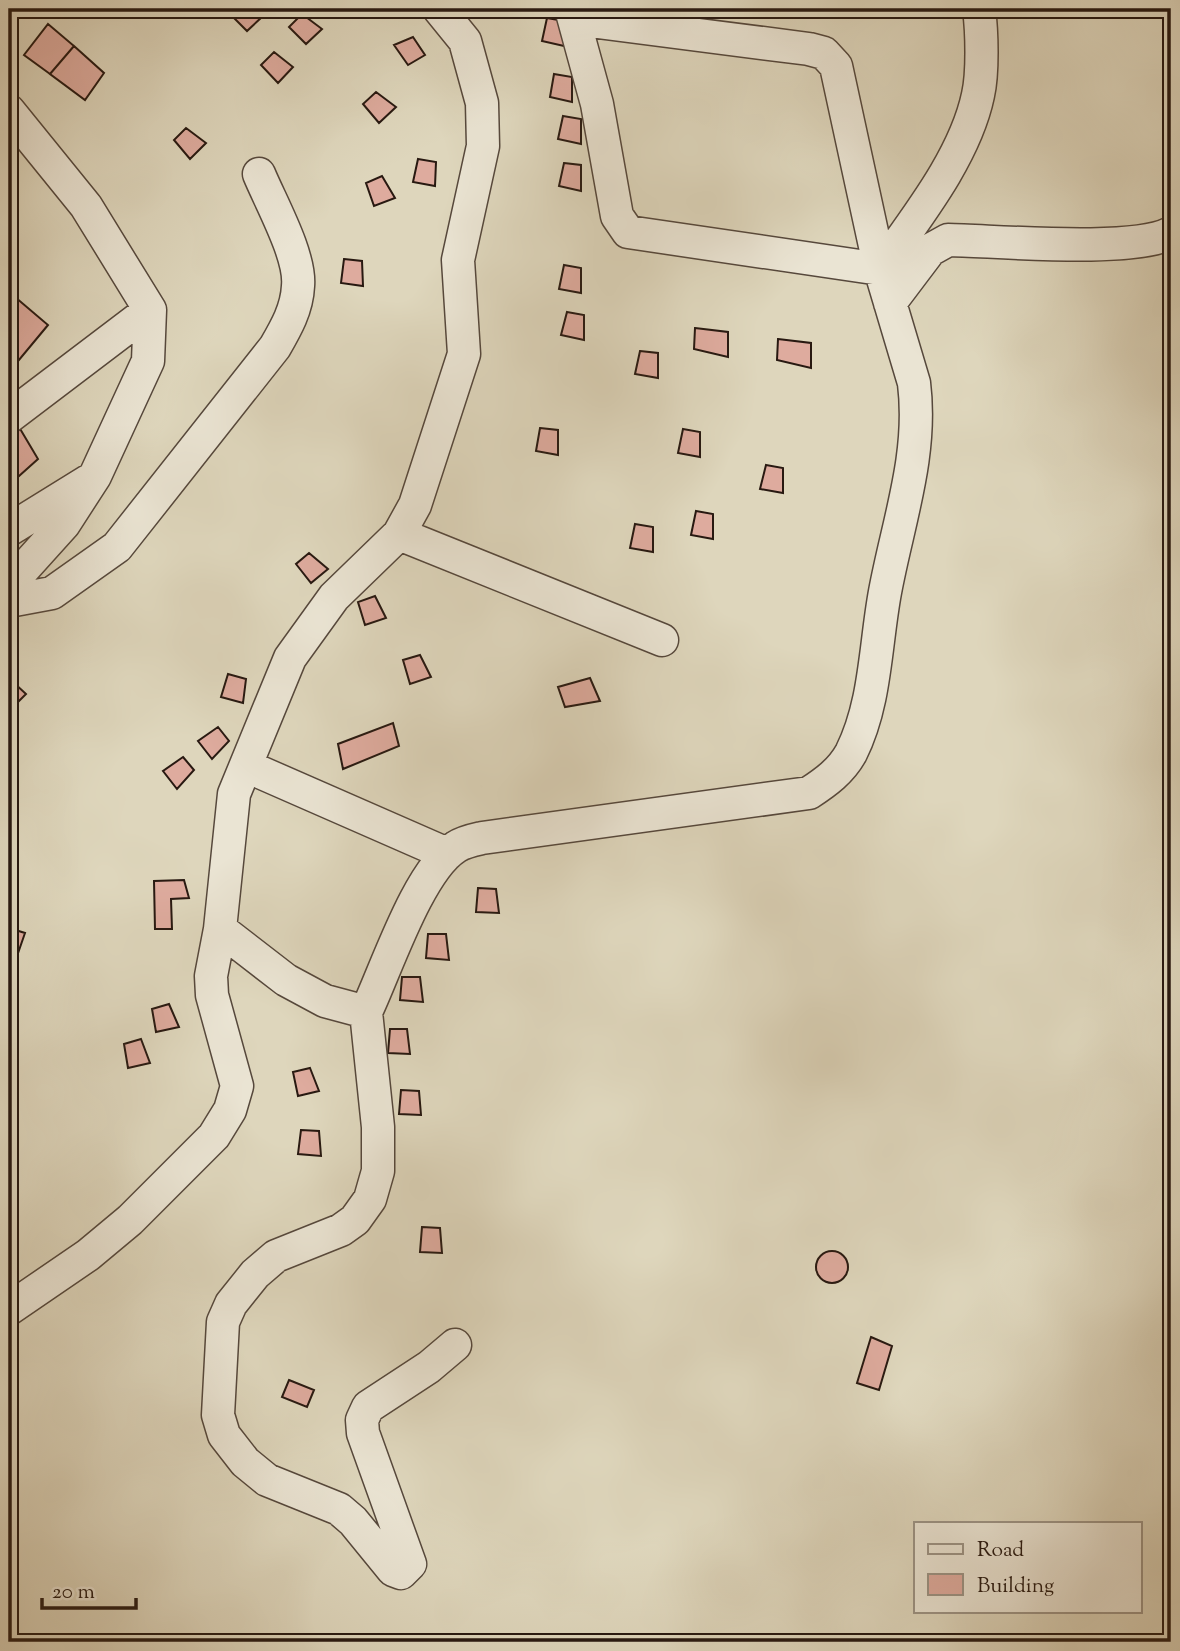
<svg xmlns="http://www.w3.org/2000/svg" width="1180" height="1651" font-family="'Sorts Mill Goudy',serif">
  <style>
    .building { fill: #deab9e; stroke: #281911; stroke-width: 2 }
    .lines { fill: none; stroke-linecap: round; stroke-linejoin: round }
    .minor-casing { stroke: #56483c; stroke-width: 35 }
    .minor { stroke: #eae4d3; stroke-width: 32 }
  </style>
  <rect width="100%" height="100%" fill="#ded6bc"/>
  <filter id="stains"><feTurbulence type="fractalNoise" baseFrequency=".00286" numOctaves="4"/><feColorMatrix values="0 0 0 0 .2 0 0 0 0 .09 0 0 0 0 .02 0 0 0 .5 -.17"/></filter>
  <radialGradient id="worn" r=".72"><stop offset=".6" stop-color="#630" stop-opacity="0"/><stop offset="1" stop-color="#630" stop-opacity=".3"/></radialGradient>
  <path class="building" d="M25,9H45L31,17Z
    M235,9H253L263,16L247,31L230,14Z
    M302,14L322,29L306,44L289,27Z
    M547,18L564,21V46L542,41Z
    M48,24L74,46L50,74L24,55Z
    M413,37L425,55L408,65L394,45Z
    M74,46L104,73L85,100L50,74Z
    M274,52L293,67L278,83L261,65Z
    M554,74L572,77V102L550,97Z
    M376,92L396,107L379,123L363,104Z
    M563,116L581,119V144L558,139Z
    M186,128L206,143L190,159L174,140Z
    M418,159L436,162L435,186L413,182Z
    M564,163L581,165V191L559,186Z
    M382,176L395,198L374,206L366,183Z
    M344,259L362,261L363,286L341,283Z
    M564,265L581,268V293L559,289Z
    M15,297L48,325L9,372V304Z
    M567,312L584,315V340L561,335Z
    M695,328L728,332V357L694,349Z
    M778,339L811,343V368L777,360Z
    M640,351L658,353V378L635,374Z
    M19,427L38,459L9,485V436Z
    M540,428L558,430V455L536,451Z
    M683,429L700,432V457L678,453Z
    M766,465L783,468V493L760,489Z
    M696,511L713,514V539L691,535Z
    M635,524L653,527V552L630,548Z
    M309,553L328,569L311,583L296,564Z
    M375,596L386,618L365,625L358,602Z
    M420,655L431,677L410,684L403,660Z
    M228,674L246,679L243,703L221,697Z
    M590,678L600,701L565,707L558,687Z
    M12,681L26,694L9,711V684Z
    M393,723L399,746L343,769L338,744Z
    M218,727L229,741L212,759L198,741Z
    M183,757L194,770L177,789L163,771Z
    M184,880L189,898L171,899L172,929H155L154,881Z
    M478,888L496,889L499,913L476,912Z
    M9,928L25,933L17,956L9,954Z
    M428,934H446L449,960L426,958Z
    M402,977H420L423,1002L400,1000Z
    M169,1004L179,1027L156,1032L152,1009Z
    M390,1029H407L410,1054L388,1053Z
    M141,1039L150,1063L128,1068L124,1044Z
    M310,1068L319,1091L298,1096L293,1072Z
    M401,1090L419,1091L421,1115L399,1114Z
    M301,1130L319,1131L321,1156L298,1154Z
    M422,1227L440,1228L442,1253L420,1252Z
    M816 1267a16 16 0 1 1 32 0a16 16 0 1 1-32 0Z
    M871,1337L892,1346L879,1390L857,1383Z
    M289,1380L314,1390L307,1407L282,1397Z"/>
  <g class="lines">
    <g class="minor-casing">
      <path id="minor" d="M571,9L597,104L617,216L628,232L880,269
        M9,111L86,206L150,310L9,417
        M880,269C916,218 965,157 978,95C983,73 982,32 979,9
        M890,303L930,250L948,240C999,241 1132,253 1171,233
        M9,530L88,481
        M399,534L662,640
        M9,585L64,524L95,476L148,361L150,310
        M9,601L52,593L117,547L275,347C286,328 297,309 298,286C301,256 271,203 259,174
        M246,766L447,854
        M220,929L286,980L325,1001L366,1012C386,970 418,871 456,847C463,842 473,840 482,838L809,793C826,782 841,771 851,753C876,703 875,646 885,592C898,522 923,455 914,383L880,269L836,66L824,53L809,49L574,19
        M366,1012L378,1127V1171L370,1199L355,1220L341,1230L276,1256L255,1274L231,1304L223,1322L218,1415L224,1435L245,1462L267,1480L339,1509L353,1521L393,1570L401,1573L410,1564L363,1433L362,1420L368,1407L429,1367L455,1345
        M9,1309L88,1255L130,1220L214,1136L230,1110L237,1086L212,995L211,976L220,929L234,794L290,658L334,597L399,534L415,505L464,354L458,260L483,146L482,103L465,41L439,9"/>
    </g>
    <use href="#minor" class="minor"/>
  </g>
  <rect width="1180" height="1651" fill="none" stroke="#ded6bc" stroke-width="35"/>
  <rect x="10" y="10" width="1159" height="1630" fill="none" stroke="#281911" stroke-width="3.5"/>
  <rect x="18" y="18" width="1145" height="1616" fill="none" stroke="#281911" stroke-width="2"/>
  <rect x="914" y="1522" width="228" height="91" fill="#eae4d3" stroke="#9c9385" stroke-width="2"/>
  <rect x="928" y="1544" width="35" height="10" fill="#eae4d3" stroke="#9c9385" stroke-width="2"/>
  <text x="977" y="1556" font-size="21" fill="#281911">Road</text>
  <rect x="928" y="1574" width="35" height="21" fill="#deab9e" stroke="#9c9385" stroke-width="2"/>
  <text x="977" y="1592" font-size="21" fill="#281911">Building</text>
  <path d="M42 1598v10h94v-10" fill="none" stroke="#281911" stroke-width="3.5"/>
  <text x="52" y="1598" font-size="21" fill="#281911" stroke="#eae4d3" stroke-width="5" paint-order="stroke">20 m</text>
  <rect width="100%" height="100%" filter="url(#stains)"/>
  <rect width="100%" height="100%" fill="url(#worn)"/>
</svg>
